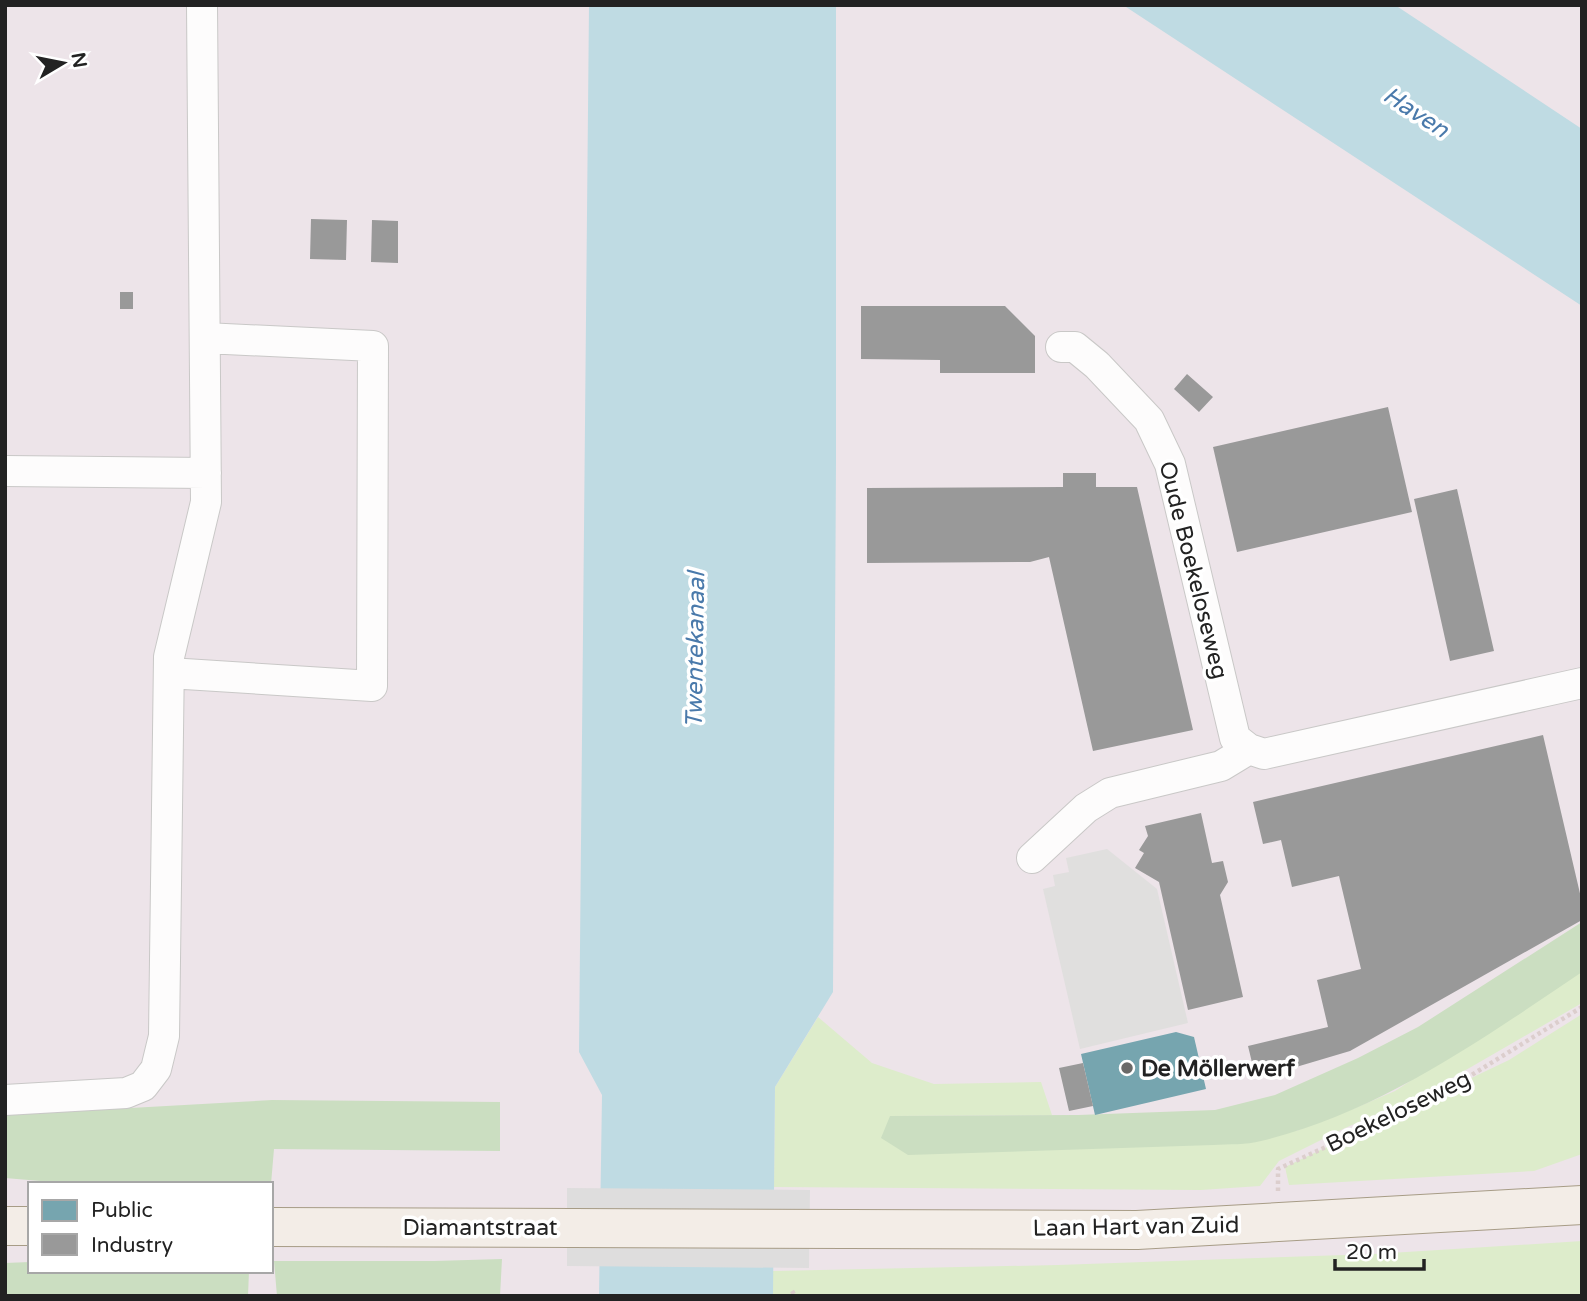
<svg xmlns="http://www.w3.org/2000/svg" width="1587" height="1301" font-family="'Varela Round',sans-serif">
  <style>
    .industrial { fill: #ede4e9; fill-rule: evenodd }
    .grass { fill: #ddeccb }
    .forest { fill: #cbdec1 }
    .parking { fill: #e0dfde }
    .water { fill: #bfdbe3 }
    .pier { fill: #dedddd }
    .public { fill: #76a5af }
    .industry { fill: #999 }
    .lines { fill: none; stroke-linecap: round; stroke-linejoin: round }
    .minor-casing { stroke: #c9c8c7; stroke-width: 32 }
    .major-casing { stroke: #a79c86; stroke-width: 40 }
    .path { stroke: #dccecd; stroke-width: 4.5; stroke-dasharray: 3.5 3.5; stroke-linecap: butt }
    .minor { stroke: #fdfcfc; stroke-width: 30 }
    .major { stroke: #f3ede7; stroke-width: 38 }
    .poi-dot { fill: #6a6968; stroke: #fff; stroke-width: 2.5 }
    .labels { text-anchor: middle; stroke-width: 7; stroke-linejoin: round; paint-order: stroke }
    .street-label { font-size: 23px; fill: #222; stroke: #fff }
    .poi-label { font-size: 23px; font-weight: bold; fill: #222; stroke: #fff; text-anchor: start }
    .water-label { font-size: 24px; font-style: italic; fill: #4a7aab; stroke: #fff }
  </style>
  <rect width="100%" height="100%" fill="#f0eeeb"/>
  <path class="industrial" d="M5,5H1582V1296H5ZM30,1184H271V1271H30Z"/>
  <path class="grass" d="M1582,969V1003L1433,1089L1343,1129L1279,1161L1260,1186L1201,1190L774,1187L775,1087L818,1017L872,1063L934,1084L1041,1082L1052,1115L890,1116L1296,1131L1353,1109L1395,1091Z
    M1582,1014V1154L1534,1171L1289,1185L1285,1167L1509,1060Z
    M1582,1241V1296H773V1271L1058,1265L1374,1254Z"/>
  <path class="forest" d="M1582,922V972C1482,1039 1381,1112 1261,1141C1246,1145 1229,1144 1213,1145L908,1155L881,1138L890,1116L1078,1115L1215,1110L1275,1095L1358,1058L1418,1027Z
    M272,1100L500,1102V1151L274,1149L271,1184H76L5,1178V1115Z
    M502,1259L500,1296H277L274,1261H434Z
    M30,1262V1271H249L248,1296H5V1263Z"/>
  <path class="parking" d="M1107,849L1157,889L1188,1023L1080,1049L1043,889L1055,886L1053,875L1069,872L1066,858Z"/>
  <path class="water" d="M589,5H836V461L833,992L775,1087L773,1296H599L602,1095L579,1052Z
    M1123,5H1395L1582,129V306Z"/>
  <path class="pier" d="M567,1188L810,1190L809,1268L567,1266Z"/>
  <path class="public" d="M1176,1032L1194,1037L1206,1089L1095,1115L1081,1054Z"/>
  <path class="industry" d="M311,219L347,220L346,260L310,259Z
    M372,220L398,221V263L371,262Z
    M120,292H133V309H120Z
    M861,306H1005L1035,336V373H940V360L861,359Z
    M1187,374L1213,397L1199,412L1174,389Z
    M1388,407L1412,512L1237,552L1213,447Z
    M1063,473H1096V487H1137L1193,730L1093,751L1049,557L1030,562L867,563V488L1063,487Z
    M1457,489L1494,651L1450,661L1414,499Z
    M1543,735L1582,902V920L1350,1051L1256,1079L1248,1046L1328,1027L1317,980L1361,969L1339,876L1292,887L1281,840L1263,844L1253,802Z
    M1201,813L1212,863L1223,861L1228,882L1220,895L1243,997L1188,1010L1159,882L1135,868L1144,853L1139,850L1148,836L1145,826Z
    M1083,1063L1093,1106L1069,1111L1059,1068Z"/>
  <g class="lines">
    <g class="minor-casing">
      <path id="minor" d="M1061,347H1075L1097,365L1149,420L1170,464L1235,738L1249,749L1264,754L1582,683
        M5,471L206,473
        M169,673L372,686L373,346L205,338
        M1032,858L1086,808L1110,793L1221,766L1249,749
        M5,1100L126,1093L143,1086L156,1069L164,1036L169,657L206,502L202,5"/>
    </g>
    <g class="major-casing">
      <path id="major" d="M5,1226H30
        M271,1227L1137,1230L1582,1205"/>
    </g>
    <path class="path" d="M1278,1191V1169L1439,1095L1582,1007
      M792,1291L795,1296"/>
    <use href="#minor" class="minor"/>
    <use href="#major" class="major"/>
  </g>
  <circle class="poi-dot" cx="1127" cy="1068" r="7"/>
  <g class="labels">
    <g class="street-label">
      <text transform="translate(1194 570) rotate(76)" y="8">Oude Boekeloseweg</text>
      <text transform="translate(1398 1111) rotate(-26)" y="8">Boekeloseweg</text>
      <text transform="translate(1136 1226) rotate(-1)" y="8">Laan Hart van Zuid</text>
      <text x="480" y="1235">Diamantstraat</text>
    </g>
    <g class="poi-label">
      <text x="1141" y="1076">De Möllerwerf</text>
    </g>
    <g class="water-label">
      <text transform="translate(1416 112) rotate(33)" y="8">Haven</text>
      <text transform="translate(695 650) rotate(-89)" y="8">Twentekanaal</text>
    </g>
  </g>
  <rect width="1587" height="1301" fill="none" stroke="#222222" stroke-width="14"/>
  <rect x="28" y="1182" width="245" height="91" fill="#ffffff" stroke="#a7a7a7" stroke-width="2"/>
  <rect x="42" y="1200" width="35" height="21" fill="#76a5af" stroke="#a7a7a7" stroke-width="2"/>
  <text x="91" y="1217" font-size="21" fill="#222222">Public</text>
  <rect x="42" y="1234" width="35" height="21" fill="#999999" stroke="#a7a7a7" stroke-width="2"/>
  <text x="91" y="1252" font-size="21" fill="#222222">Industry</text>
  <g transform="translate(63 63) rotate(80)" stroke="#ffffff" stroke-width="5" paint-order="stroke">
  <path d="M0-5L12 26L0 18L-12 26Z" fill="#222222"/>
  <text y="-10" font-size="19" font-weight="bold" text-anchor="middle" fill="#222222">N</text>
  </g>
  <path d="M1335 1259v10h89v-10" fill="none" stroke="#222222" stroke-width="3.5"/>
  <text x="1346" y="1259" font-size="21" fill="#222222" stroke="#ffffff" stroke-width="5" paint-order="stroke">20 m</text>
</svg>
